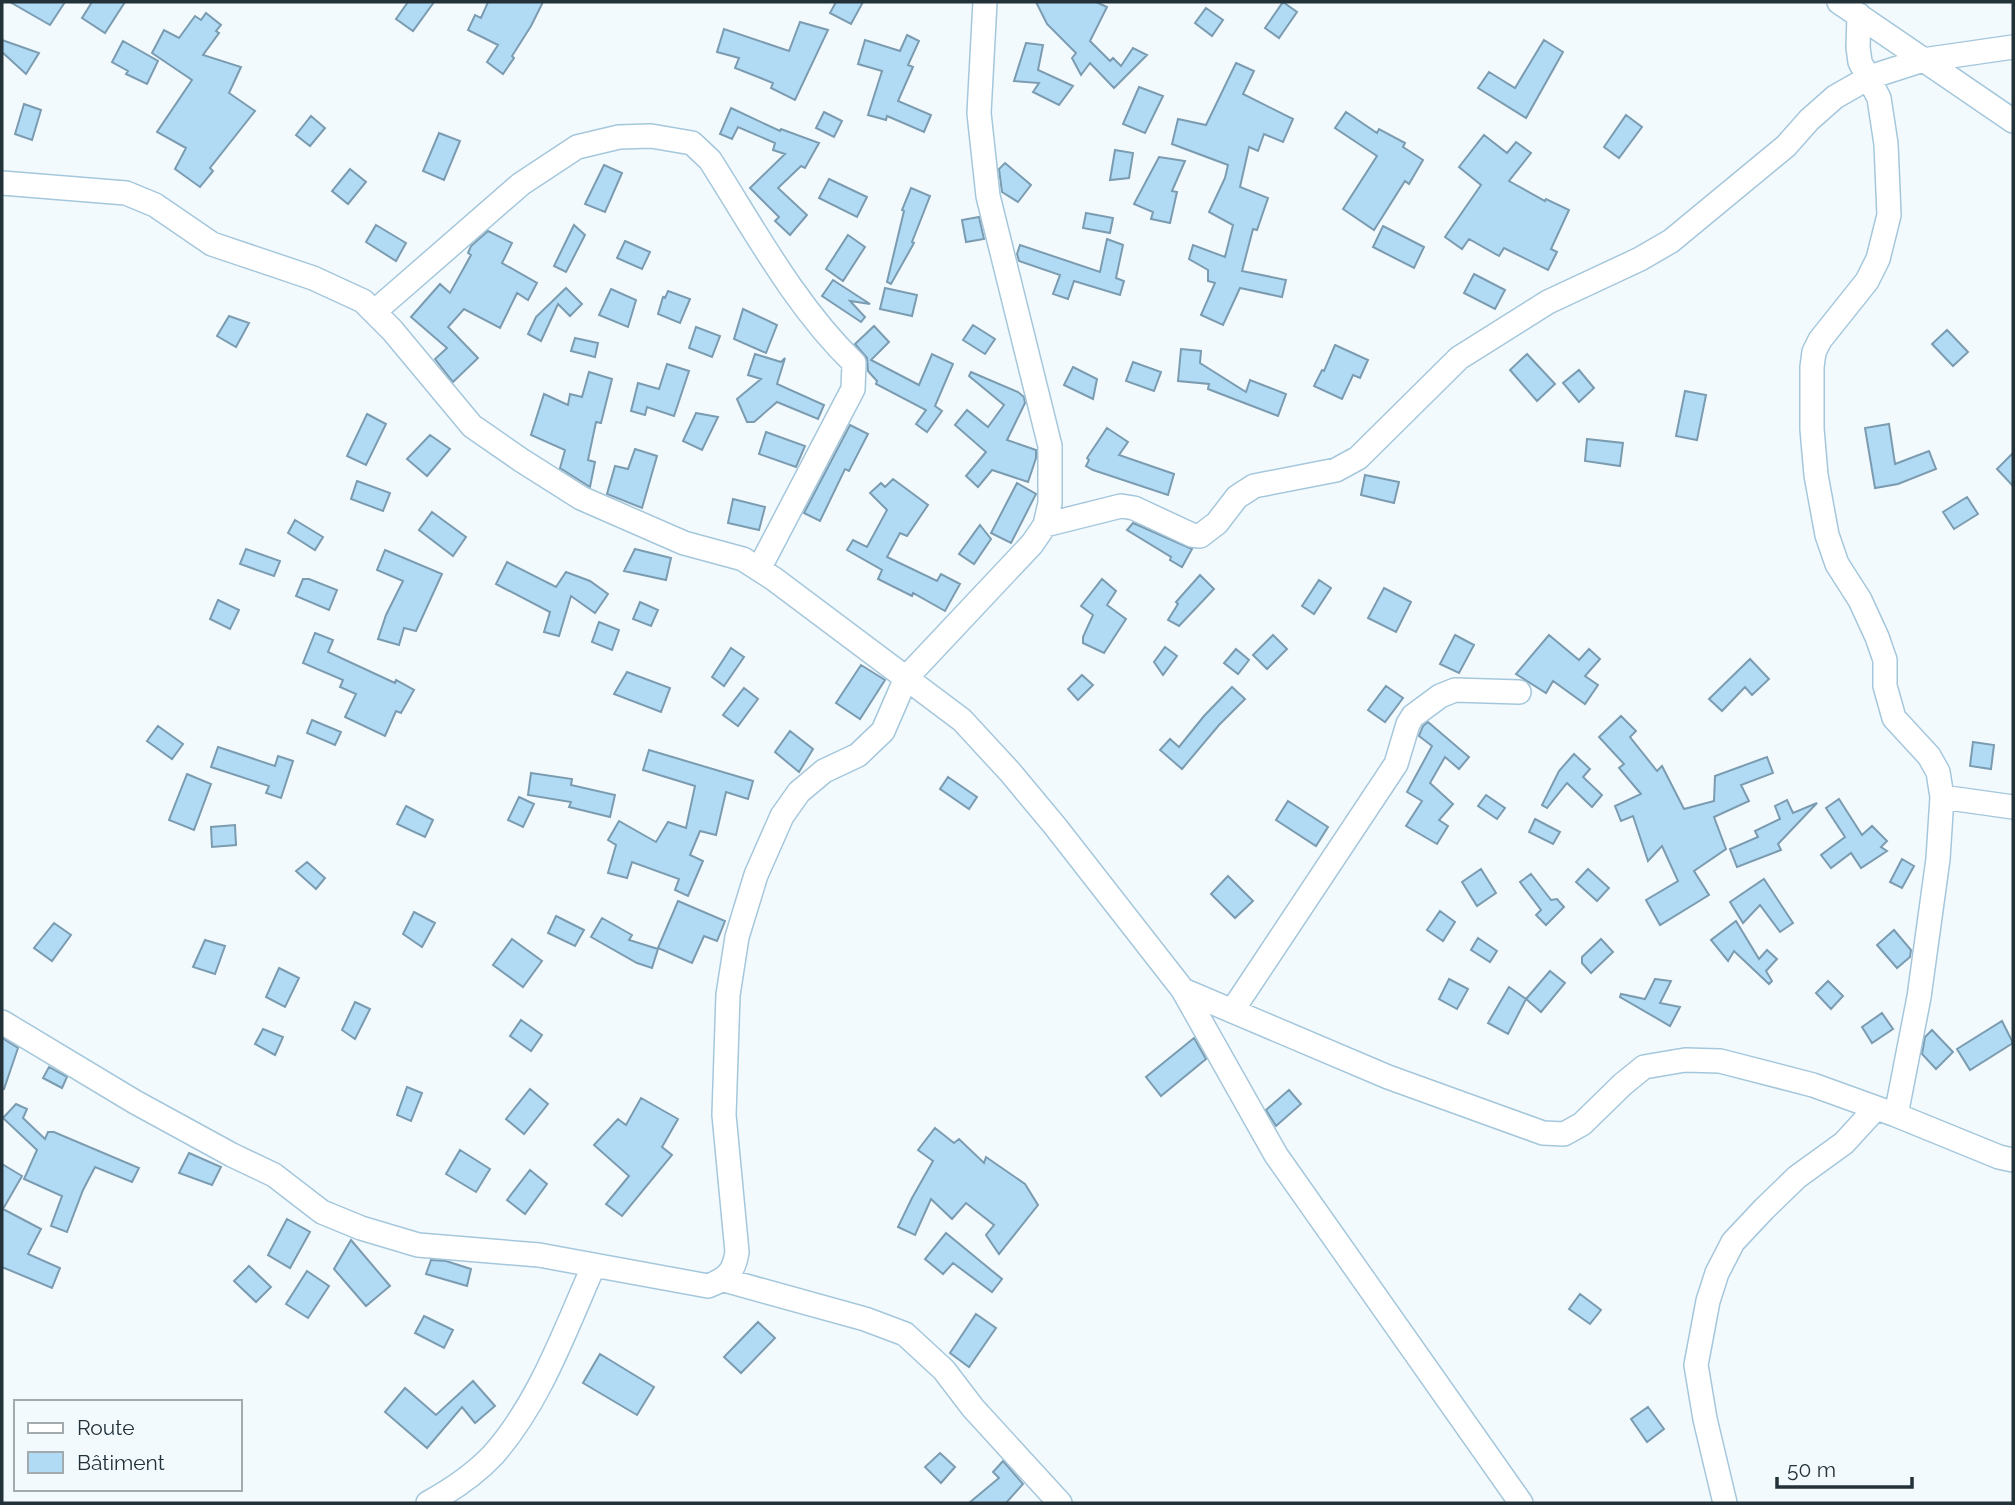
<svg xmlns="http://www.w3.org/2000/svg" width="2015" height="1505" font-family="Raleway,sans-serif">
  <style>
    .building { fill: #b1dbf5; stroke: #7b9cb0; stroke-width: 2 }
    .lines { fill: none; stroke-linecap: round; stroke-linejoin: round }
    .minor-casing { stroke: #a5c7dc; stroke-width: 26 }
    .minor { stroke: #fff; stroke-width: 23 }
  </style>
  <rect width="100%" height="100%" fill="#f3fafe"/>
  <path class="building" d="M10,2H65L50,25Z
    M92,2H125L105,33L82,18Z
    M408,2H434L413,31L396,19Z
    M488,2H543L531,26L512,56L514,58L503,74L487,62L498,45L468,30L475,15L481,18Z
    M836,2H863L851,24L830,13Z
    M1036,2H1096L1107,7L1090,41L1110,61L1113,58L1121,66L1133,48L1147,55L1114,88L1090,63L1081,75L1072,58L1076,53L1047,24Z
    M1283,2L1297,12L1279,38L1265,28Z
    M1206,8L1223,20L1212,36L1195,23Z
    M206,13L221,25L216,31L219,33L203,55L241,67L229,93L255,111L210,168L213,171L200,187L175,169L186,148L157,132L192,80L152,53L164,30L179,38L195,16L201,20Z
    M800,22L828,30L795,100L771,88L773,83L735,68L739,58L717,52L724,29L789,51Z
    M907,35L919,41L908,65L913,67L898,101L931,115L924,132L887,116L886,120L868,115L882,71L858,64L865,40L900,51Z
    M2,40L39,53L26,74L2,52Z
    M1544,40L1563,52L1526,118L1478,88L1489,72L1515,88Z
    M123,41L158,61L147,84L126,74L128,71L112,62Z
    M1026,43L1043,45L1038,70L1073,86L1059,105L1033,92L1039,83L1014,81Z
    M1236,63L1254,71L1243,94L1293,119L1283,142L1264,134L1258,151L1249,147L1240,187L1268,198L1257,230L1253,229L1242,271L1286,280L1282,297L1240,288L1223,325L1201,315L1215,283L1208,281V270L1189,259L1193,245L1225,257L1233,225L1209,212L1225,178L1228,165L1172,144L1178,119L1206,125Z
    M1139,87L1163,96L1145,133L1123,124Z
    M24,104L41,110L32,140L15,134Z
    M731,108L780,131L781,129L819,143L805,168L801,166L778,188L807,215L790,235L775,221L779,217L750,188L785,154L773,150L775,143L738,127L732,139L720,134Z
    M824,112L842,121L834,137L816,128Z
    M1346,112L1377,133L1379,129L1405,143L1403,147L1423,160L1409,184L1405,181L1374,230L1343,209L1377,156L1335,128Z
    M1626,115L1642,127L1619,158L1604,147Z
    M311,116L325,128L310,146L296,135Z
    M439,133L460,141L444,180L423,171Z
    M1484,135L1507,153L1516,142L1531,153L1509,181L1545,201L1546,199L1569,210L1551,249L1557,252L1548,270L1504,248L1499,256L1469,239L1462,249L1445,237L1481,185L1459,167Z
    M1115,150L1133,153L1129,178L1110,180Z
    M1159,157L1185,161L1172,191L1177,192L1170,223L1151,219L1153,212L1134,204Z
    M1005,163L1031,185L1018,202L1002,192L999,169Z
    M604,165L622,173L605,212L585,204Z
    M350,169L366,182L348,204L332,191Z
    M829,179L867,197L857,217L819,198Z
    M911,188L930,196L912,242L914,243L891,284L887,282L904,211L902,210Z
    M1086,213L1113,218L1110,233L1083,228Z
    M979,217L984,239L966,242L962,220Z
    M376,225L406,243L396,261L366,242Z
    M574,225L585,235L566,272L554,266Z
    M1383,226L1424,247L1414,268L1373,247Z
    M488,231L512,243L502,263L537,283L528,300L517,293L500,328L464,309L448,327L478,358L453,382L435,359L447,348L411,317L440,284L450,293L471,255L468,253L471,246Z
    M848,235L865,247L843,281L826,269Z
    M1107,239L1123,245L1116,278L1124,281L1120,295L1074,281L1068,299L1053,294L1060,275L1019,261L1017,254L1020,245L1100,272Z
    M625,241L650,252L642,269L617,258Z
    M1474,274L1505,290L1495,309L1464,293Z
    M833,280L870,304L850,301L865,317L861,322L822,296Z
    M566,288L582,304L570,316L558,304L541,341L528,334L536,317Z
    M885,288L917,295L912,316L880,309Z
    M611,289L636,300L628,327L599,315Z
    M668,291L690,299L680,323L658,314L663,297L665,298Z
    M743,309L777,325L766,353L734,339Z
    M229,316L249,323L236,347L217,336Z
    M973,325L995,339L985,354L963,340Z
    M874,326L889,342L871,360L919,385L932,354L953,364L935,406L942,411L927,432L916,424L926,410L876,384L877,381L868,371L867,358L855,344Z
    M696,327L720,336L712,357L689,348Z
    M1947,330L1968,352L1953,366L1932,344Z
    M575,338L598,343L595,357L571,351Z
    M1335,345L1368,360L1360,378L1353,375L1342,399L1314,386L1322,370L1324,371Z
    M1181,349L1201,351L1200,363L1246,392L1250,380L1286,394L1278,416L1208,389L1209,384L1178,381Z
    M755,354L781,362L785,358L777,384L824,405L818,419L777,402L754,422H747L737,399L761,379L748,375Z
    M1527,354L1555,384L1537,401L1510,370Z
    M1133,362L1161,372L1154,391L1126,381Z
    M667,364L689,371L674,416L647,407L645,415L631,411L638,383L659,389Z
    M1073,367L1097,379L1093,399L1064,385Z
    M1579,370L1594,388L1579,402L1563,383Z
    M589,372L612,379L601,423L596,422L588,460L595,462L590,487L560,468L565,450L531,435L544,394L568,405L570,394L582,397Z
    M971,372L1018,392L1024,397L1025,403L1007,440L1036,450V458L1028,482L992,470L978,487L966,476L986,452L955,425L967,410L988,427L1004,405L969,376Z
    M1685,391L1706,395L1697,440L1676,436Z
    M696,413L718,417L702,450L683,441Z
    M367,414L386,424L366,465L347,456Z
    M1889,424L1895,464L1929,451L1936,469L1898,484L1875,488L1865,428Z
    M850,425L868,434L849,471L845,469L820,521L804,513Z
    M1107,428L1128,442L1119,455L1174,474L1168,495L1093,470L1086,466L1089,460L1087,458Z
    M766,432L805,446L796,467L759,454Z
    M430,435L450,449L427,476L407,459Z
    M1587,439L1623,443L1620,466L1585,461Z
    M635,449L657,456L642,508L607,494L615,466L628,469Z
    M2013,453V486L1997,469Z
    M1365,475L1399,482L1394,503L1361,495Z
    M893,479L928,505L907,536L900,533L887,557L937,581L941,574L960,584L945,611L913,593L912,596L878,579L882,570L847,550L853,540L867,547L887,510L870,493L881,483L885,487Z
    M357,481L390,493L383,511L351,499Z
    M1017,483L1036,494L1011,543L991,533Z
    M1967,497L1978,514L1954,529L1943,512Z
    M733,499L765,507L759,530L728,523Z
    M432,512L466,537L453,556L419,530Z
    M295,520L323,537L315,550L288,533Z
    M1133,523L1192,549L1182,567L1170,560L1171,557L1127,530Z
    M980,525L991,539L974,564L959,554Z
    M246,549L280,561L274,576L240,564Z
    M635,549L671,558L666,580L624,571Z
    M385,550L442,574L416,631L404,628L399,645L378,639L386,615L403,581L377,570Z
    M507,562L556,587L566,572L590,581L608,594L595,613L571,596L559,636L544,632L550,612L496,584Z
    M1200,575L1214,589L1179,626L1168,620L1178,604L1176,602Z
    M303,579H309L337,590L329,610L296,596Z
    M1102,579L1116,591L1107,605L1126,619L1104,653L1083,643V637L1093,615L1081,606Z
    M1319,580L1331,588L1314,614L1302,606Z
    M1384,588L1411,602L1396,632L1368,618Z
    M218,600L239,610L230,629L210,619Z
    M640,602L658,610L651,626L633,619Z
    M599,622L619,630L612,650L592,642Z
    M315,633L333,640L328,652L395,683L396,680L414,690L401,713L396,711L385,736L345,717L356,694L340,687L343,680L303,663Z
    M1273,635L1287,649L1267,669L1253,655Z
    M1455,635L1474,645L1459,673L1440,664Z
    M1549,635L1579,660L1589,649L1600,659L1585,676L1598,685L1585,704L1553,681L1546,693L1516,674Z
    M1165,647L1177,656L1163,675L1154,662Z
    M731,648L744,657L724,686L712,677Z
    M1236,649L1249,660L1238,674L1224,663Z
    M1750,659L1769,679L1752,695L1745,687L1722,711L1709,699Z
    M861,665L885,680L860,719L836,703Z
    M627,672L670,688L661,712L614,694Z
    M1082,675L1093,685L1078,700L1068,689Z
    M1386,686L1403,698L1385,722L1368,710Z
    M1232,687L1245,699L1219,725L1182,769L1160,750L1170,739L1179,747L1204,716Z
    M744,688L758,699L738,726L723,715Z
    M1621,716L1636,731L1630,737L1657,771L1662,766L1684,809L1714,801L1715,776L1767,757L1773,773L1741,785L1749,801L1714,817L1726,849L1694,871L1709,895L1660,925L1646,900L1678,881L1662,846L1648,861L1633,816L1621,821L1615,806L1641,794L1619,768L1624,764L1599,737Z
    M312,720L341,732L335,745L307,733Z
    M1428,722L1469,757L1459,769L1445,757L1430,783L1453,804L1439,820L1448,826L1437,844L1406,826L1422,801L1407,792L1432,746L1419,736L1423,726Z
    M158,726L183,744L172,759L147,741Z
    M790,731L813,749L799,772L775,752Z
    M1973,742L1994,745L1991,769L1970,766Z
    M218,747L275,766L278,756L293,761L281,798L266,793L269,786L211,767Z
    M649,750L753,781L748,799L726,792L716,835L700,831L690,855L703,861L688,896L675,890L679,879L632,862L627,878L608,873L616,845L608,840L619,821L656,842L668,822L686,828L695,786L643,770Z
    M1574,754L1590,769L1583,777L1602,795L1592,807L1567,783L1547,808L1542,805L1559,771Z
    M531,773L572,779L571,785L615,795L610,817L569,807L571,802L528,795Z
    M187,774L211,784L194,830L169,820Z
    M948,777L977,797L969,809L940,789Z
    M1486,795L1505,808L1497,819L1478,806Z
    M519,797L534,804L523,827L508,820Z
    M1839,799L1862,835L1872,826L1887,841L1881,847L1887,851L1861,868L1851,853L1831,868L1821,855L1845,837L1826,808Z
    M1787,800L1793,813L1817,803L1778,844L1781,850L1737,867L1730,849L1758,837L1755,831L1780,819L1775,806Z
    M1288,801L1328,827L1316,846L1276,820Z
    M406,806L433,820L425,837L397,824Z
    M1535,819L1560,832L1553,844L1529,832Z
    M235,825L236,845L212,847L211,827Z
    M1902,859L1914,866L1902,888L1890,882Z
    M307,862L325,878L316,889L296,871Z
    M1481,869L1496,893L1477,906L1462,882Z
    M1588,869L1609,888L1597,901L1576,882Z
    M1531,874L1551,900L1557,899L1564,907L1546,925L1536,915L1541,910L1520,882Z
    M1228,876L1253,901L1235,918L1211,894Z
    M1764,879L1793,923L1780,932L1760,905L1743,923L1730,902Z
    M678,901L725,921L717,941L704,936L692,963L658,948Z
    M1440,911L1455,922L1443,941L1427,930Z
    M414,912L435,923L422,947L403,934Z
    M556,916L584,930L575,946L548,933Z
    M602,918L632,935L629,940L658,949L652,968L637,963L591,937Z
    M1736,921L1759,959L1767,950L1777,959L1766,971L1772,981L1769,984L1734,951L1728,961L1711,940Z
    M54,923L71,935L52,961L34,948Z
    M1894,930L1911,950L1910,957L1897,968L1877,945Z
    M1478,938L1497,951L1490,962L1471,950Z
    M512,939L542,961L523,987L493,965Z
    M1601,939L1613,952L1591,973L1582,963V957Z
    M205,940L225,946L215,974L193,967Z
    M279,968L299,978L285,1007L266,997Z
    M1550,971L1565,983L1541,1012L1526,999Z
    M1449,979L1468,989L1457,1009L1439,999Z
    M1655,979L1671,981L1660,1003L1680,1007L1670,1026L1620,997L1621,994L1645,999Z
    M1828,981L1843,996L1831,1009L1816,993Z
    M1509,987L1526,999L1508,1034L1488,1023Z
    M355,1002L370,1009L355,1039L342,1030Z
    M1882,1013L1893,1029L1872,1043L1862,1027Z
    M521,1020L542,1035L531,1051L510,1036Z
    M2002,1021L2013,1043L1970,1070L1957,1049Z
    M263,1029L283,1037L275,1055L255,1044Z
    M1932,1030L1953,1052L1936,1069L1922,1054L1925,1037Z
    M2,1038L18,1048L4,1089H2Z
    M1194,1038L1206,1059L1161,1096L1146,1077Z
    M49,1067L67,1077L62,1088L43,1078Z
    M407,1087L422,1093L411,1121L397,1115Z
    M530,1089L548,1104L524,1134L506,1119Z
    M1289,1090L1301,1104L1276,1126L1266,1110Z
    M641,1098L678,1119L662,1147L672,1155L622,1216L606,1204L629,1176L594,1145L618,1119L626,1125Z
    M16,1104L27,1109L23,1118L45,1139L48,1132H54L139,1168L132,1182L95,1167L83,1190L67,1232L51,1226L62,1196L24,1179L37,1150L3,1118Z
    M935,1128L954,1143L959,1139L984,1163L986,1157L1025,1184L1038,1205L999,1254L986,1235L994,1225L966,1203L952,1219L931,1199L915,1235L898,1227L912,1198L933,1161L918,1150Z
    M460,1150L490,1169L476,1192L446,1174Z
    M189,1153L221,1167L212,1185L179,1173Z
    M2,1164L22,1176L3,1209L41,1229L28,1254L60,1268L52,1288L2,1267Z
    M530,1170L547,1184L525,1214L507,1200Z
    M287,1219L310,1232L290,1268L268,1255Z
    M946,1233L1002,1279L992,1292L953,1263L943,1274L925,1259Z
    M351,1240L390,1286L366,1306L334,1269Z
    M431,1260L446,1261L471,1269L467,1286L426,1274Z
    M249,1266L271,1287L256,1302L234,1281Z
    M307,1271L329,1286L308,1318L286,1304Z
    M1580,1294L1601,1310L1590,1324L1569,1309Z
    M976,1314L996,1328L969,1367L950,1353Z
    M424,1316L453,1330L444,1348L415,1333Z
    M758,1322L775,1338L741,1373L724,1357Z
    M600,1354L654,1387L637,1415L583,1383Z
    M473,1381L495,1406L475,1423L462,1407L427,1448L385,1412L405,1388L436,1415Z
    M1648,1407L1664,1429L1647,1442L1631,1419Z
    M940,1453L955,1467L941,1483L925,1467Z
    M1003,1461L1023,1484L1006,1503H969L999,1478L993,1472Z"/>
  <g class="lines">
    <g class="minor-casing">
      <path id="minor" d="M1839,2L2013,121
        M1859,15L1858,47L1860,62L1879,98L1886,144L1889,215L1878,259L1867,281L1820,340L1814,352L1812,367V429L1816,475L1827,535L1837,564L1860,600L1877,637L1885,660V686L1894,718L1929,756L1938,772L1942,797L1938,859L1919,997L1896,1115
        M2,183L126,193L155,205L212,244L313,278L363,301L392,330L472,426L521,460L581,498L684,543L743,559L774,579L962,720L1010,772L1055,826L1183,990L1276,1155L1521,1503
        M374,312L521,184L577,147L619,137L651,136L692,143L710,160C754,229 795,306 854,363L853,389L759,569
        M1045,525L1121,506L1134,508L1192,535L1200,536L1217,523L1237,497L1254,486L1336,470L1358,458L1459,358L1548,302L1640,259L1671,241L1786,146L1809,120L1835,97L1870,77L1923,60L2013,47
        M1942,797L2013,807
        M1183,990L1388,1077L1543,1133L1564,1134L1582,1124L1623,1084L1644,1067L1685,1060L1720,1061L1813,1085L1896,1115L1999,1157L2013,1160
        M1232,1011L1396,764L1408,724L1413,716L1440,696L1455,690L1519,692
        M2,1022L135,1102L232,1155L274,1175L322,1212L361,1228L418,1245L539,1255L708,1286C727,1279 734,1272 737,1252L724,1115L728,995L737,937L756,875L782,816L799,792L824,771L858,755L883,731L906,678L1032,544L1045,525L1050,503V446L988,196L979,113L985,2
        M724,1280L865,1319L905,1334L944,1370L973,1408L1060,1503
        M428,1503C450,1491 475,1474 493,1455C540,1402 565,1330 594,1265
        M1725,1503L1705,1419L1696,1365L1708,1301L1717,1273L1733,1242L1764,1209L1797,1177L1844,1143L1876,1108"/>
    </g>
    <use href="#minor" class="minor"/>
  </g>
  <rect width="2015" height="1505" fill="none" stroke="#233139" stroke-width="7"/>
  <rect x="14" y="1400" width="228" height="91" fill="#f3fafe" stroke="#a0aaaf" stroke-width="2"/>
  <rect x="28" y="1423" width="35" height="10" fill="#ffffff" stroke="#a0aaaf" stroke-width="2"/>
  <text x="77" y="1435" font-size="21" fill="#233139">Route</text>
  <rect x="28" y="1452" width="35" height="21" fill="#b1dbf5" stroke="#a0aaaf" stroke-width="2"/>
  <text x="77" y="1470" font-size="21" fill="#233139">Bâtiment</text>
  <path d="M1777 1477v10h135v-10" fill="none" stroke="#233139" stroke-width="3.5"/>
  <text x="1787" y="1477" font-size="21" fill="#233139" stroke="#f3fafe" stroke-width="5" paint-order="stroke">50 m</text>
</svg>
